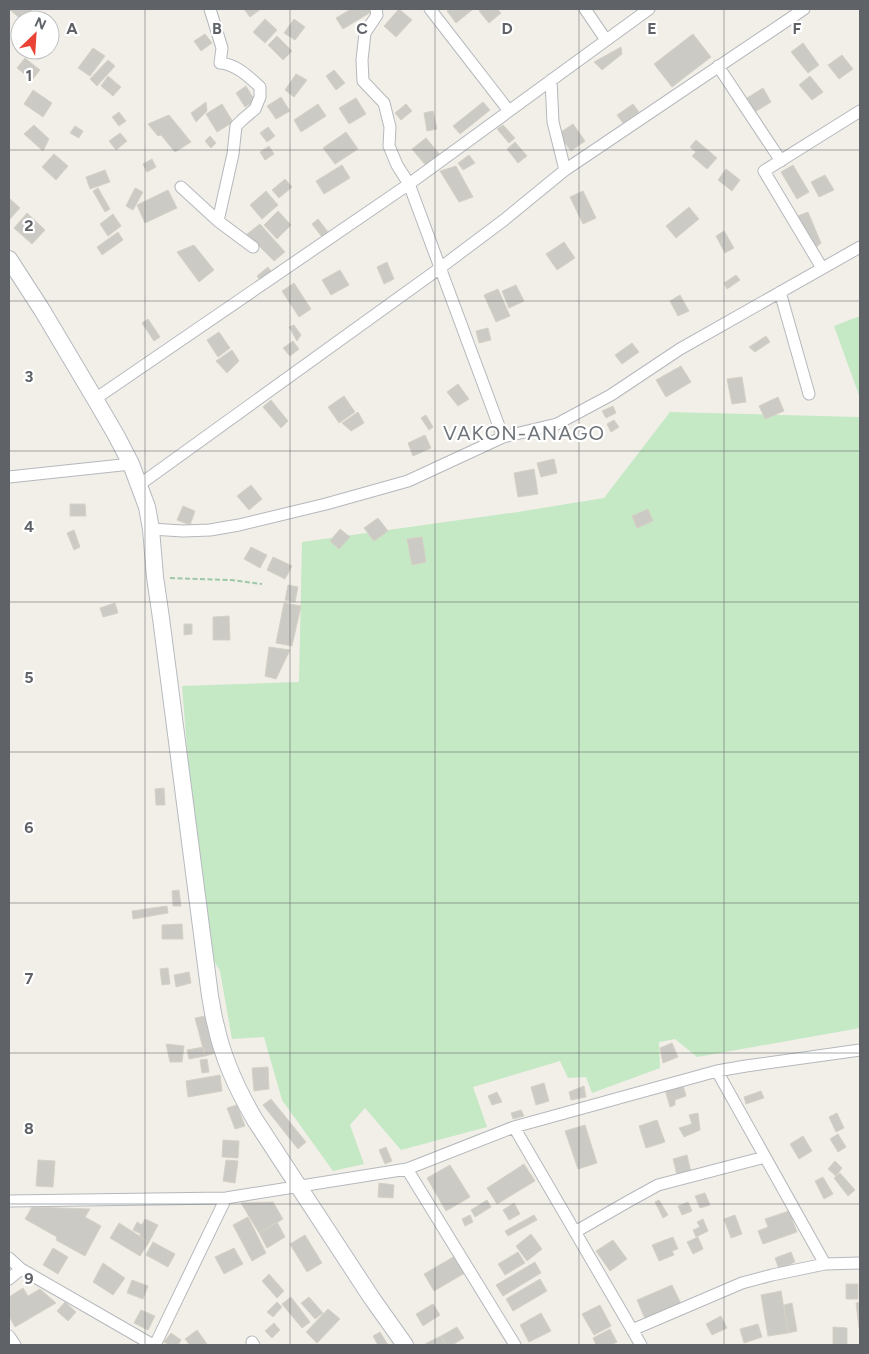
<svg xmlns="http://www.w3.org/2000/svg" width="869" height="1354" font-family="Figtree,sans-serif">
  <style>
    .green { fill: #c5e8c5 }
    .building { fill: #cccac5; stroke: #d6d1c6 }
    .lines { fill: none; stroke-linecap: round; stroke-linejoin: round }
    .minor-casing { stroke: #b5b8bc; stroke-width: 13 }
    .secondary-casing { stroke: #b6babf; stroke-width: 18 }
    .path { stroke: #9cc7a9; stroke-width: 2; stroke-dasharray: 5 2.5; stroke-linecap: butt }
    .minor { stroke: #fff; stroke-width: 11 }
    .secondary { stroke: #fff; stroke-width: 16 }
    .grid { fill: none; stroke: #5f6368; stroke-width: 1; stroke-opacity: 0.55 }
    .labels { text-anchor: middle; stroke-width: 4.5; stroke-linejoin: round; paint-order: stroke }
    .quarter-label { font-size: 20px; letter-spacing: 1px; fill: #70757a; stroke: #fff }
    .grid-label { font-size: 16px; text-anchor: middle; font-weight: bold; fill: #5f6368; stroke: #fff; stroke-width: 4.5; stroke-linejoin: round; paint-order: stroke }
  </style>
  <rect width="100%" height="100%" fill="#f1efe8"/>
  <path class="green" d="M860,316V398L834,326Z
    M670,412L860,417V1028L697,1057L675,1039L659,1042L660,1068L592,1093L586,1077L568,1078L560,1061L473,1087L487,1127L401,1150L365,1108L350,1125L364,1164L333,1171L282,1100L264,1037L232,1039L220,971L211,956L194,832L182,686L299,682L302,542L518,512L604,498Z"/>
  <path class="building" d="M9,9H33L24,20H22Z
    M244,9H261L250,17Z
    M351,9H369L371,12L343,29L336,18Z
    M399,9L412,20L396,37L384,26Z
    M450,9H471L472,10L456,23L447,11Z
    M482,9H497L501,13L489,23L479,11Z
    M265,19L277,30L265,43L253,32Z
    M294,19L305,27L295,40L284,33Z
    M205,34L212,43L201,51L194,41Z
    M693,34L711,57L672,87L654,64Z
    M277,36L292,51L283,60L268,45Z
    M803,43L819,65L808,73L791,52Z
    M621,47L622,54L602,70L594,62Z
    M93,48L105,56L90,76L78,68Z
    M842,55L853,69L839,79L828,65Z
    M25,58L40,70L32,80L17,68Z
    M108,60L115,66L97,86L90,79Z
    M334,70L345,83L336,90L326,76Z
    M296,74L307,80L294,97L285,90Z
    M108,76L121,87L113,96L101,86Z
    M810,76L823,92L812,100L799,85Z
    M246,86L255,101L245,107L236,93Z
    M763,88L771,102L755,112L747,98Z
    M33,90L52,103L43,117L24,104Z
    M281,97L290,111L276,119L267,106Z
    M356,98L366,114L349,124L339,108Z
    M206,102L207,111L196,122L191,113Z
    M483,102L490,110L460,134L453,126Z
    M222,104L233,122L217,132L206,114Z
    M318,104L326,116L301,132L294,120Z
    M406,104L412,111L401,120L395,113Z
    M633,104L639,112L623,123L617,115Z
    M433,111L437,129L427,131L424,113Z
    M119,112L126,121L119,126L112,117Z
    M169,115L191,142L175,152L161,135L158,136L148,124Z
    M573,124L585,141L571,151L558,134Z
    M34,125L49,139L43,151L24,134Z
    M503,125L515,138L509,143L497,129Z
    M75,126L83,131L79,138L70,133Z
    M268,127L275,136L267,142L260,133Z
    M346,132L358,149L335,164L323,148Z
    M120,133L127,141L116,150L109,141Z
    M210,136L216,143L211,148L205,141Z
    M426,138L441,156L427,167L412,149Z
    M696,140L717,158L707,169L692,156L696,152L690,147Z
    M515,142L527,156L518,163L507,149Z
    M269,146L274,154L265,160L260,152Z
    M54,154L68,166L56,180L42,167Z
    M469,155L475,163L463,170L458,163Z
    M152,159L156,167L147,172L143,164Z
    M342,165L350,178L324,194L316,181Z
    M793,165L809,192L797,199L781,172Z
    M456,166L473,197L459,202L440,171Z
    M726,169L740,180L732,191L718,180Z
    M105,170L110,182L90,189L86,177Z
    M825,175L834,190L819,197L811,182Z
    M285,179L292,187L279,198L272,190Z
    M98,188L110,209L105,212L93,191Z
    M135,188L143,192L133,210L126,206Z
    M168,190L177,208L145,223L137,205Z
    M266,191L278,205L262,219L250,205Z
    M583,191L596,218L583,224L570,197Z
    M9,198L20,208L9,220Z
    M689,207L699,219L676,238L666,226Z
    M278,211L291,225L277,239L264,225Z
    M808,212L821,243L813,250L795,217Z
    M27,213L45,230L32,244L14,228Z
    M113,214L121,226L108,236L100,224Z
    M318,219L328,232L322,237L312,224Z
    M260,224L285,252L274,261L247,234Z
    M724,231L734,248L725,253L716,236Z
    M118,232L123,240L102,255L97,247Z
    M564,242L575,258L557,270L546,254Z
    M194,245L214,270L199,282L177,252Z
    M387,262L394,279L384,284L377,267Z
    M268,267L273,274L262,283L257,276Z
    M340,270L349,285L331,295L322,280Z
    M736,275L740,280L727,289L724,283Z
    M294,283L311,309L299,317L282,291Z
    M516,285L524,301L509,308L502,291Z
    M498,289L510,316L496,322L484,295Z
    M680,295L689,311L678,316L670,301Z
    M148,319L160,337L154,341L142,323Z
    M294,325L301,335L297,341L289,327Z
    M488,328L491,340L479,343L476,331Z
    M219,332L230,348L218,357L207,340Z
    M766,336L770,342L755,352L749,347Z
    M293,341L299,349L290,356L283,348Z
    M632,343L639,352L622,364L615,355Z
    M232,350L239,361L227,373L216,361Z
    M681,366L691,382L666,397L656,380Z
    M742,377L746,402L732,404L727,379Z
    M458,384L469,399L458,406L447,392Z
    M344,396L355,412L339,423L328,407Z
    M778,397L784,411L765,419L759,406Z
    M271,400L288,421L281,428L263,407Z
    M613,406L616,413L606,418L602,411Z
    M358,412L364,423L351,431L342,423Z
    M426,415L433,427L429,430L421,418Z
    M614,420L619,427L611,432L607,424Z
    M425,435L431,448L413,456L408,443Z
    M554,459L557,473L541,477L537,463Z
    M534,469L538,494L518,497L514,473Z
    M251,485L262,499L249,510L237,496Z
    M70,504H85L86,516H70Z
    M183,506L195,511L190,525L177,520Z
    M648,509L653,521L637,528L632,516Z
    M378,518L388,531L374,541L364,528Z
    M340,529L350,537L339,549L330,541Z
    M74,530L80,547L74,550L67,533Z
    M422,537L426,562L412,565L407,539Z
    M251,547L267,555L260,568L244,559Z
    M273,557L292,566L285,579L267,570Z
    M288,585L298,587L295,602L285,600Z
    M115,603L118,613L103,617L100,608Z
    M284,603L301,606L292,646L276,643Z
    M229,616L230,640H213V617Z
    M184,624H192V634L184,635Z
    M269,647L290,650L276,679L265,676Z
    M164,788L165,805H156L155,789Z
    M179,890L181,906H173L172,891Z
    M167,906L168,913L133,919L132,911Z
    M182,924L183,939H162V925Z
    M168,968L170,984L162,985L160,969Z
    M189,972L191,983L176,987L174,975Z
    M205,1016L215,1053L205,1056L195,1018Z
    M672,1043L678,1057L663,1063L660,1048Z
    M166,1044L184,1046L182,1062H170Z
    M204,1047L205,1056L189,1059L187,1050Z
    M207,1059L209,1072L202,1073L200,1060Z
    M268,1067L269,1089L254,1091L252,1068Z
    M220,1075L222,1091L188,1097L186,1081Z
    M544,1083L549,1101L536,1105L531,1087Z
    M683,1085L686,1096L675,1100V1105L670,1107L665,1090Z
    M584,1086L586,1097L571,1100L569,1092Z
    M761,1091L764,1098L746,1104L744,1097Z
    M497,1092L502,1102L492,1105L488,1096Z
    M271,1099L306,1142L298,1149L263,1105Z
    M237,1105L245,1126L235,1129L227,1108Z
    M521,1110L524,1116L513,1119L511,1113Z
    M698,1113L700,1130L684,1137L679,1128L692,1124L689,1115Z
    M837,1113L844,1128L836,1132L829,1117Z
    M657,1120L665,1142L646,1148L639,1126Z
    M585,1125L597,1163L578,1169L565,1131Z
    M838,1134L846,1147L838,1152L830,1139Z
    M803,1136L812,1151L799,1159L790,1144Z
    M223,1140L239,1141L238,1158L222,1157Z
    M386,1147L392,1161L385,1164L379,1150Z
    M687,1155L691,1172L677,1175L673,1159Z
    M38,1160L55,1161L53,1187L36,1186Z
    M226,1160L238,1161L235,1183L223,1181Z
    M835,1161L842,1168L836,1176L828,1169Z
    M524,1164L535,1181L497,1204L487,1188Z
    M450,1165L470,1197L446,1211L427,1178Z
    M840,1173L855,1190L848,1196L834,1178Z
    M823,1177L833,1194L824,1199L815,1181Z
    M379,1183L394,1185L393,1198L378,1197Z
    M705,1193L710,1205L700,1208L695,1196Z
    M487,1200L491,1207L475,1217L471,1210Z
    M659,1200L668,1215L663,1218L655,1202Z
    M273,1202L283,1219L259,1233L241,1203Z
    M688,1202L692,1211L682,1215L678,1206Z
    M514,1203L520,1214L509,1220L503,1210Z
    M32,1207L90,1209L85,1217L101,1226L85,1256L56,1240L57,1237L25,1219Z
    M789,1211L797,1232L763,1244L758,1231L768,1227L765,1219Z
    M470,1215L473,1222L465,1226L462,1219Z
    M534,1215L537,1220L508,1236L505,1231Z
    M735,1215L742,1234L731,1238L724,1219Z
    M248,1217L266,1253L252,1261L233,1225Z
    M145,1219L158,1225L149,1242L139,1237L141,1234L133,1230L137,1222L142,1225Z
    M703,1219L708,1231L696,1237L693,1230L700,1227L697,1222Z
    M277,1222L285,1237L267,1248L259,1233Z
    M119,1223L149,1242L140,1256L110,1238Z
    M531,1234L542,1249L527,1261L516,1246Z
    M305,1235L322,1263L307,1272L290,1244Z
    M673,1237L678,1249L672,1251L674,1255L659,1261L652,1245Z
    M698,1237L703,1249L693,1254L687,1242Z
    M613,1240L627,1259L610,1271L596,1251Z
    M153,1242L175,1254L168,1267L146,1255Z
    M53,1248L68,1257L58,1274L43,1265Z
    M234,1248L243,1264L224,1274L215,1257Z
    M518,1252L525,1263L505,1275L498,1264Z
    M791,1252L795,1262L779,1269L775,1258Z
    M455,1256L465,1273L434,1291L424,1274Z
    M535,1262L541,1273L503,1296L496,1285Z
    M103,1263L125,1278L113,1295L93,1282Z
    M269,1274L284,1291L277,1298L262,1281Z
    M540,1279L547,1291L513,1311L506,1299Z
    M132,1280L148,1286L143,1299L127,1293Z
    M846,1284H858V1299H846Z
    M672,1285L682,1306L646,1321L637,1300Z
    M23,1288L28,1296L40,1289L56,1303L15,1327L9,1316V1306L11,1304L9,1301V1297Z
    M781,1291L788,1333L768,1336L761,1295Z
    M291,1297L310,1322L302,1328L282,1304Z
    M309,1297L323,1313L315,1319L301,1303Z
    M65,1302L76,1312L68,1321L57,1311Z
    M277,1302L282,1307L273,1317L267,1312Z
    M860,1302V1328H859L856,1303Z
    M792,1303L797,1331L788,1333L784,1305Z
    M433,1304L440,1315L423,1326L416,1314Z
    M600,1305L611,1326L594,1335L582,1314Z
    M328,1309L340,1319L317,1343L306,1332Z
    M141,1310L155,1316L148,1330L134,1323Z
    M541,1313L551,1331L529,1342L520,1325Z
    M721,1316L727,1328L712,1335L706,1324Z
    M274,1323L280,1330L272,1338L265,1331Z
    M758,1324L762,1337L744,1343L740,1329Z
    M457,1327L464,1338L452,1345H446L441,1336Z
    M833,1327L847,1328V1345H833Z
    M610,1329L617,1342L610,1345H596L593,1338Z
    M197,1330L207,1344L206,1345H190L185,1339Z
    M380,1332L388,1345H378L373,1336Z
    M171,1333L181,1340L178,1345H169L164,1342Z
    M441,1336L446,1345H425V1344Z"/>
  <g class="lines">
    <g class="minor-casing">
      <path id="minor" d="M210,9L222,48L220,63C236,64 249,77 260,87V97L255,109L242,120L236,126L233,154L218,221
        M376,9L377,15L365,33L362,60L363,81L384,103L390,127L389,146L397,165L409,184L503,437
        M430,9L509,111
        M585,9L606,40
        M718,66L781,161
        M551,80L553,122L565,170
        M181,187L218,221L253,247
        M822,268L764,171L860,111
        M780,292L809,394
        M95,399L409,184L649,9
        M9,477L131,464
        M139,485L440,268L504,220L565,170L804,9
        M151,529L183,531L210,530L239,525L326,504L408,481L503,437L557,424L611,395L680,349L860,247
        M717,1071L825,1264
        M514,1127L641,1345
        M407,1169L515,1345
        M9,1201L226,1198L407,1169L514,1127L717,1071L746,1066L860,1050
        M575,1232L629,1201L658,1185L765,1157
        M9,1258L21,1269L153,1345
        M9,1279L21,1269
        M632,1330L742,1283L772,1275L825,1264L860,1263
        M9,1336L15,1345
        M252,1342L254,1345
        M155,1345L226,1198"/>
    </g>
    <g class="secondary-casing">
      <path id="secondary" d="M9,259L42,310L95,399L116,435L131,464L147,507L151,529L155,577L161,618L210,996C212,1006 213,1016 216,1026C223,1059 238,1091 255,1120L371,1297L405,1345"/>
    </g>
    <path class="path" d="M170,578L231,580L262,584"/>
    <use href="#minor" class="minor"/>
    <use href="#secondary" class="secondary"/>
  </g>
  <path class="grid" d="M145,9V1345M290,9V1345M435,9V1345M579,9V1345M724,9V1345M9,150H860M9,301H860M9,451H860M9,602H860M9,752H860M9,903H860M9,1053H860M9,1204H860"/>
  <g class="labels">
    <g class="quarter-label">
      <text x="524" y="440">VAKON-ANAGO</text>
    </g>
  </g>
  <g class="grid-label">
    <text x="72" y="34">A</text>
    <text x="217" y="34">B</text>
    <text x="362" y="34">C</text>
    <text x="507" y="34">D</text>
    <text x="652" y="34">E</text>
    <text x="797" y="34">F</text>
    <text x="29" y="81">1</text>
    <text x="29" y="231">2</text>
    <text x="29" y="382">3</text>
    <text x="29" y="532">4</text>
    <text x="29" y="683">5</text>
    <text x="29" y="833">6</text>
    <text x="29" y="984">7</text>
    <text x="29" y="1134">8</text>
    <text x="29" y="1284">9</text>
  </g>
  <rect width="869" height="1354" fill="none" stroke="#5f6368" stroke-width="20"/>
  <g transform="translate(35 35) rotate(25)"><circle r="24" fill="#ffffff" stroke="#bfc1c3"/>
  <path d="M0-4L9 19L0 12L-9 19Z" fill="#ea4335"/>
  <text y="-8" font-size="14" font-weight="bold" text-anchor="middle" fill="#5f6368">N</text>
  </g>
</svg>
